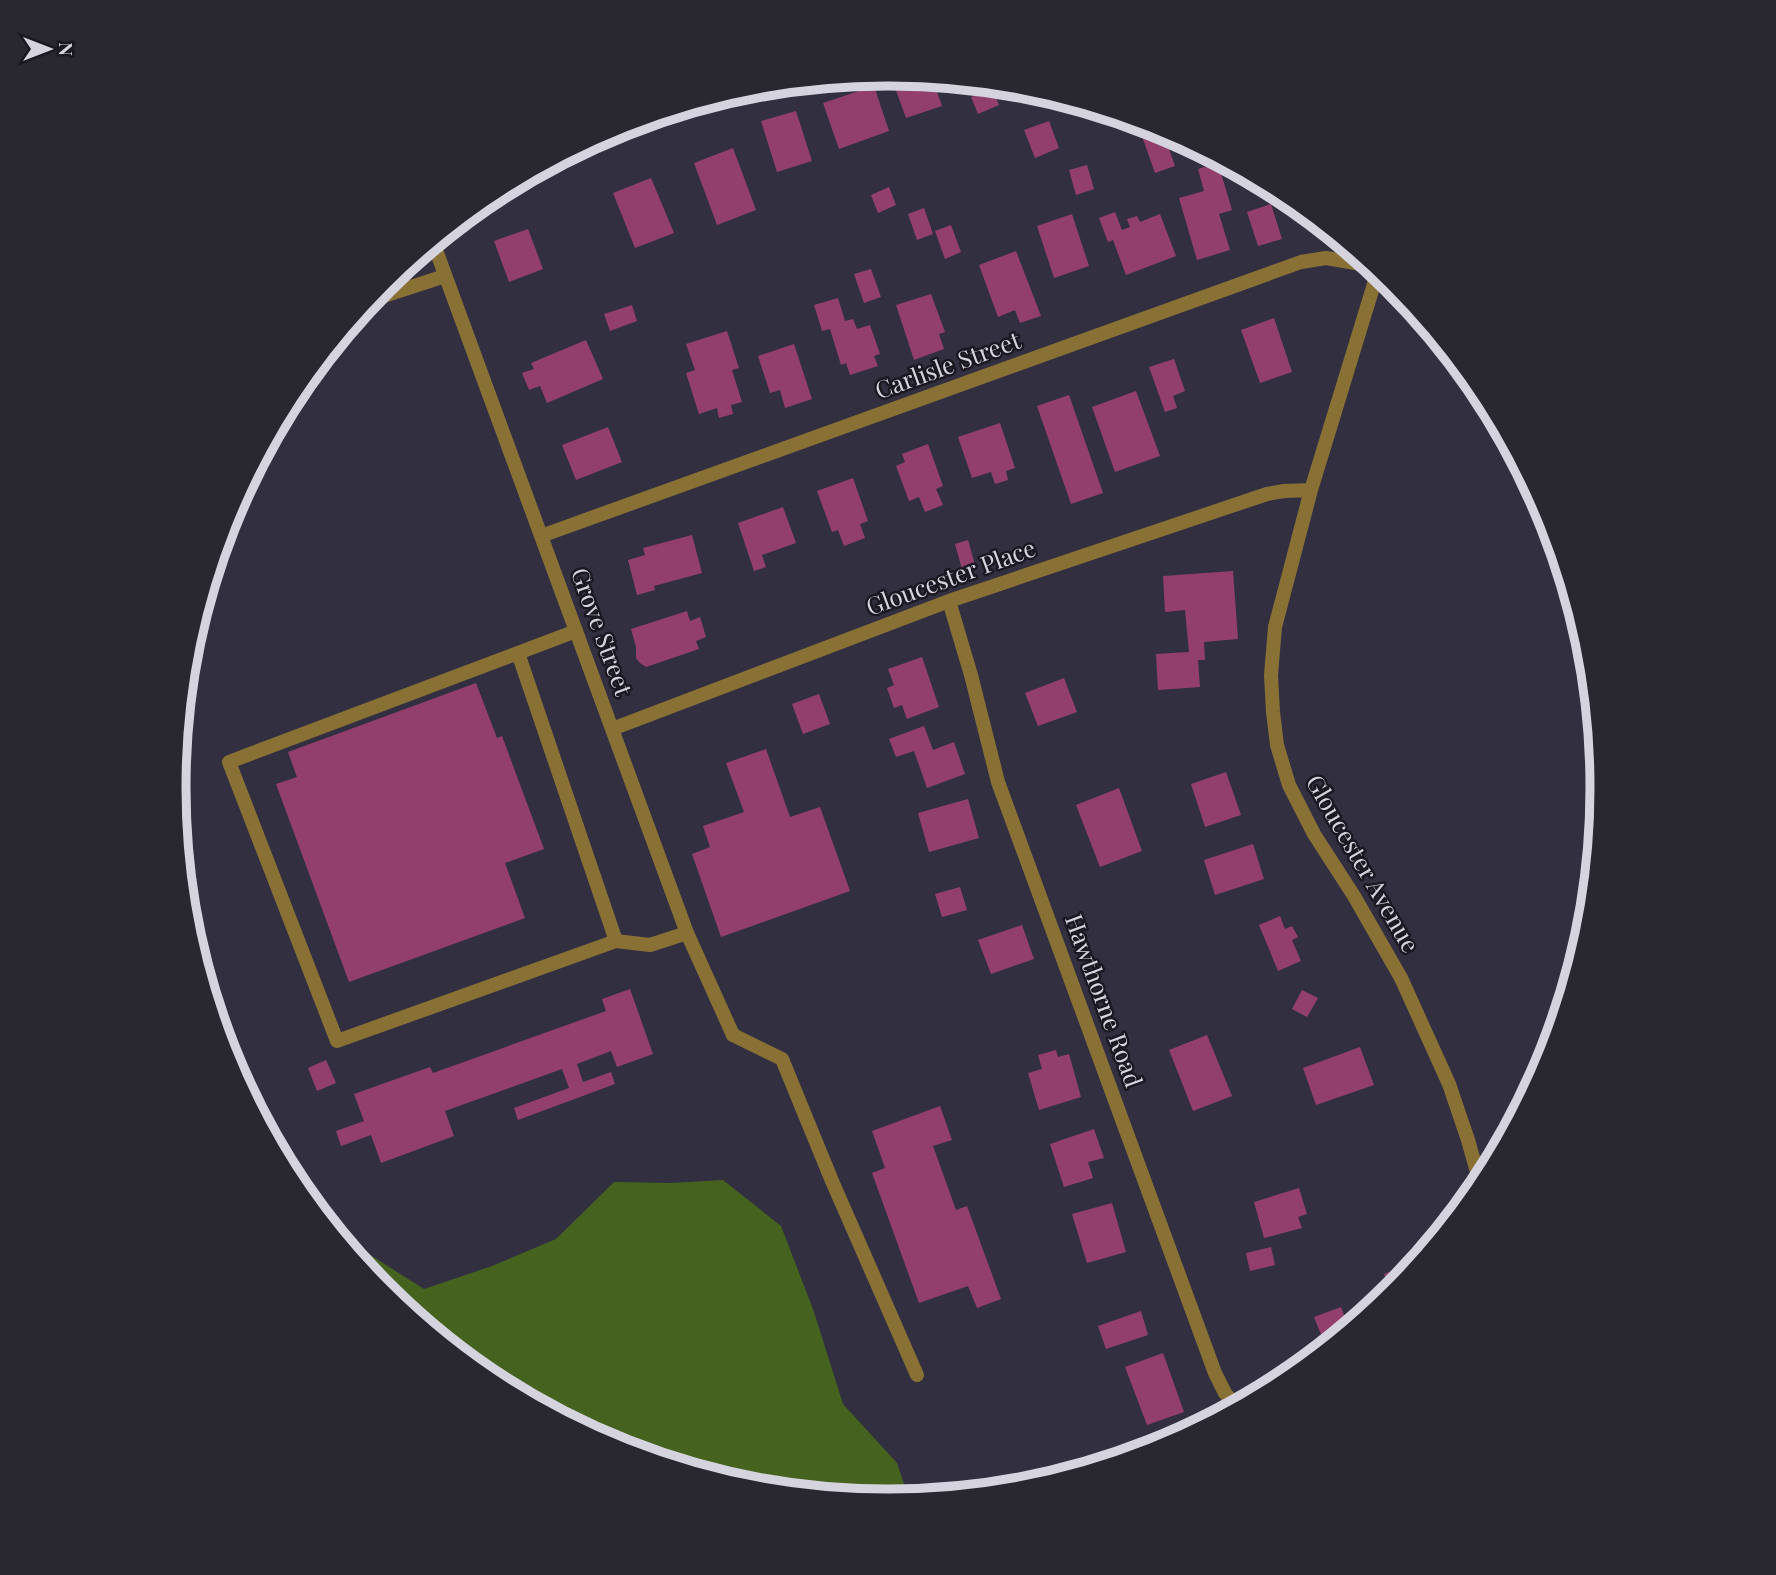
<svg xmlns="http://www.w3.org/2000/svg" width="1776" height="1575" font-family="'Playfair Display',serif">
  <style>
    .green { fill: #46621f }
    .building { fill: #933f6d }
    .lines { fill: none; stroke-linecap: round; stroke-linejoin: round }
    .lane { stroke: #897136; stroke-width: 14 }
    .street { stroke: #897136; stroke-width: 14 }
    .labels { text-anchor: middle; stroke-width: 5; stroke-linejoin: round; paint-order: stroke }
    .street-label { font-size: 24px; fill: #d5d4de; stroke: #1a1921 }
    .rim { fill: none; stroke: #d5d4de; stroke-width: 9 }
  </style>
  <rect width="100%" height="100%" fill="#323040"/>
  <path class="green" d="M291,1179L304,1185L361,1249L424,1289L492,1266L556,1239L614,1182L671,1183L723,1180L781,1226L813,1309L843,1404L897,1463L909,1499L888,1501L748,1488L614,1447L491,1381L383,1292Z"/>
  <path class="building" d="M890,74L932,78L942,106L906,118Z
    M975,82L1004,85L993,90L999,105L978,114L971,97L980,94Z
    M874,86L889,131L839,149L823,103Z
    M796,111L812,161L777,172L761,121Z
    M1049,121L1059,148L1035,158L1024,130Z
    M1163,132L1175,166L1155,173L1143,139Z
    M733,148L756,210L717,225L694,163Z
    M1218,163L1232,210L1219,214L1230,250L1197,260L1179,198L1204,191L1198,169Z
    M1087,165L1094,189L1076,195L1069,170Z
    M651,178L674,233L635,248L613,193Z
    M889,187L896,205L878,213L871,195Z
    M1271,204L1282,239L1258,246L1247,212Z
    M924,208L933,234L917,240L908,214Z
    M1115,212L1122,230L1130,227L1127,219L1137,216L1140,222L1160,214L1176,256L1126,275L1113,240L1108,242L1099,218Z
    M1072,214L1089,266L1054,278L1037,226Z
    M951,225L961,252L945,259L935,231Z
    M528,229L543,269L509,282L494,241Z
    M1016,251L1041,316L1020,323L1015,310L998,317L979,265Z
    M871,269L881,297L864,303L854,274Z
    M931,294L945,332L939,334L944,349L914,360L896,305Z
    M838,298L845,321L853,319L857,329L870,325L880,354L874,356L878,366L850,375L846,363L841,365L830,329L822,331L814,305Z
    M632,305L637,321L610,331L604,314Z
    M1274,318L1292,372L1260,383L1241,330Z
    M727,331L739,368L732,370L742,402L731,405L733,414L719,418L717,408L699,414L686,373L695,370L686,344Z
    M586,340L603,379L547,403L540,386L529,390L522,373L534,369L531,363Z
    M794,344L812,399L785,408L780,390L770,393L758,356Z
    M1174,359L1185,391L1173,396L1177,408L1165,412L1149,367Z
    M1136,391L1160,456L1115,472L1092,407Z
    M1069,395L1103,493L1071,504L1037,406Z
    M1000,423L1015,468L1006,471L1008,480L995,484L991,472L972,478L958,437Z
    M608,427L622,462L576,480L562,445Z
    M928,444L943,486L936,489L943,505L925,512L919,497L909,501L896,466L905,462L902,454Z
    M853,478L868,521L860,524L865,538L844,546L838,530L832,532L817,491Z
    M783,507L796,543L762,555L766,567L754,571L738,523Z
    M692,535L702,573L654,586L655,590L637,595L628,560L645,555L643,548Z
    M968,540L975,565L962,569L955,544Z
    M1233,571L1238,639L1204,642L1205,660H1198L1200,687L1158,690L1156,654L1189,652L1185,610L1165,612L1163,576Z
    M687,611L690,621L700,617L706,637L696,641L699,649L646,667L640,663L636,658V647L631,629Z
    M922,657L939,707L907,719L902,705L894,708L887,688L894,685L888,669Z
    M1064,678L1077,712L1038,726L1025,693Z
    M476,683L497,738L502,736L544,849L505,863L525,918L349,982L276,784L297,777L288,752Z
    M819,694L830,724L803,734L792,704Z
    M924,726L933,750L954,742L965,774L927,788L914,751L896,757L889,739Z
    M766,749L790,817L820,807L850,891L721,937L692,854L710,847L703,826L744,812L726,763Z
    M1226,772L1241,815L1205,827L1191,784Z
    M1119,788L1142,851L1100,867L1076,805Z
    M968,799L979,838L929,852L918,813Z
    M1253,844L1264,879L1215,895L1204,860Z
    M960,887L967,910L942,917L935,894Z
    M1280,916L1285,929L1292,926L1298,937L1292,940L1301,961L1278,971L1259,925Z
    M1022,925L1034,959L991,974L978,940Z
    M630,989L653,1054L617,1067L611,1051L577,1064L583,1082L611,1072L615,1084L518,1120L514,1108L569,1088L562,1069L445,1111L454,1136L381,1163L371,1135L341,1146L336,1131L364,1121L354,1094L430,1067L433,1073L606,1011L602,999Z
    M1302,990L1318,998L1307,1017L1292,1009Z
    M1207,1035L1232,1096L1193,1111L1169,1050Z
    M1360,1047L1374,1085L1316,1105L1303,1068Z
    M1056,1050L1058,1057L1069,1054L1081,1097L1039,1110L1028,1073L1042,1069L1038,1055Z
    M326,1060L336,1083L317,1091L308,1068Z
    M940,1106L952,1140L933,1146L956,1210L967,1206L1001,1299L977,1308L968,1286L919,1303L872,1173L885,1168L872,1131Z
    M1094,1129L1104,1158L1088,1162L1093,1178L1064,1187L1050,1144Z
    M1299,1188L1307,1214L1298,1217L1302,1228L1264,1238L1254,1202Z
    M1112,1203L1126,1252L1087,1263L1072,1214Z
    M1271,1247L1275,1265L1250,1271L1246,1253Z
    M1420,1260L1393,1293H1392L1384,1274Z
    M1341,1307L1349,1329L1326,1347L1314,1317Z
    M1141,1311L1148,1335L1106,1349L1098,1326Z
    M1163,1353L1184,1412L1147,1425L1125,1367Z"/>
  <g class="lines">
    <path class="lane" d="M368,301L445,276
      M518,653L616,941L337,1041L229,762L576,631
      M616,941L650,945L687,933
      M733,1035L782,1059L832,1181L917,1375"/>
    <path class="street" d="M587,143L690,105
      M433,242L687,933L733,1035
      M1378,271L1311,490L1275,627L1271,675L1273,712L1277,745L1289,785L1314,834L1354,896L1401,978L1449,1084L1468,1140L1481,1186
      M541,536L1301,262L1326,258L1373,266
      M949,601L971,675L998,782L1215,1373L1225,1393L1237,1407
      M612,729L949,601L1267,494L1284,491L1311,490"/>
  </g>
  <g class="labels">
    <g class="street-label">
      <text transform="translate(948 366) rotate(-20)" y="8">Carlisle Street</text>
      <text transform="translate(951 578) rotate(-20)" y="8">Gloucester Place</text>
      <text transform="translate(601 632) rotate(70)" y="8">Grove Street</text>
      <text transform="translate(1362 864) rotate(60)" y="8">Gloucester Avenue</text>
      <text transform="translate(1103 1001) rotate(70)" y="8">Hawthorne Road</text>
    </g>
  </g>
  <path d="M0 0H1776V1575H0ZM887 86H889A701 701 0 0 1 1590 787V788A701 701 0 0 1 889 1489H887A701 701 0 0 1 186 788V787A701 701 0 0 1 887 86Z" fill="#292830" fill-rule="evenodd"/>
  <path class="rim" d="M887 86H889A701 701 0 0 1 1590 787V788A701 701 0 0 1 889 1489H887A701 701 0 0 1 186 788V787A701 701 0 0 1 887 86Z"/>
  <g transform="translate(49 49) rotate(90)" stroke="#1a1921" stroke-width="5" paint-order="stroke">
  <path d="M0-5L12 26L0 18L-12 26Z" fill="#d5d4de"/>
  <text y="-10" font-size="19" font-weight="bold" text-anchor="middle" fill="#d5d4de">N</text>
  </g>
</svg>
